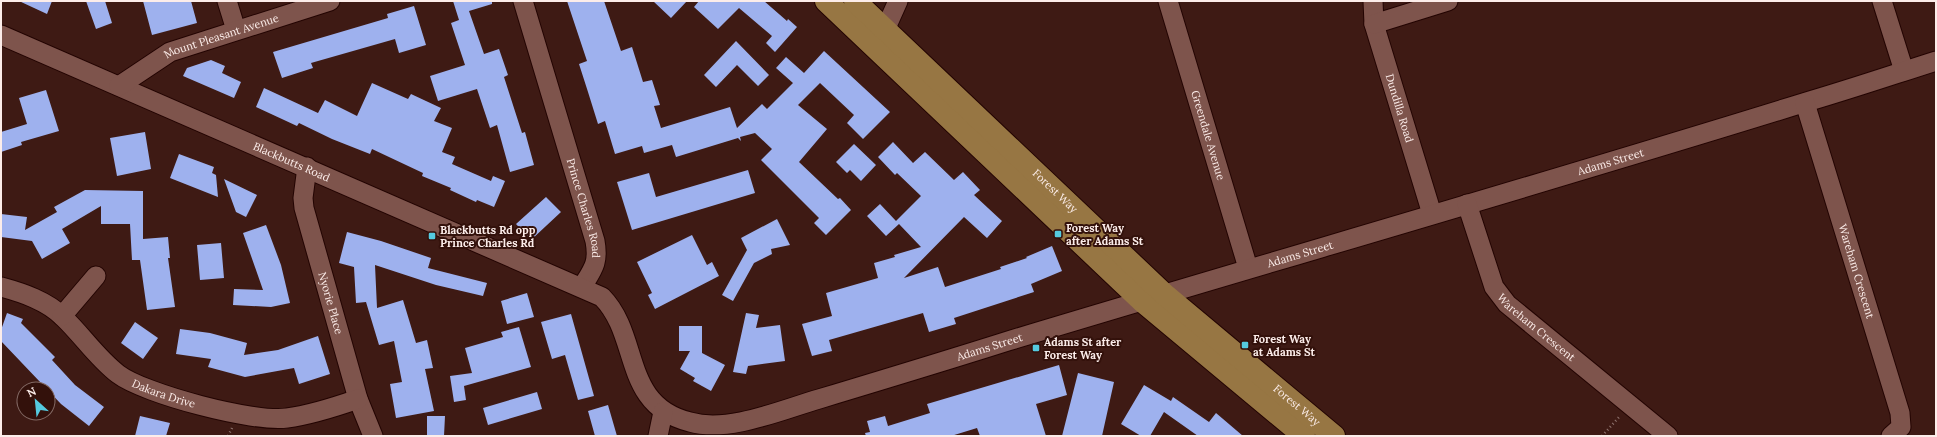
<svg xmlns="http://www.w3.org/2000/svg" width="1937" height="437" font-family="Lora,serif">
  <style>
    .building { fill: #9eb1ee }
    .lines { fill: none; stroke-linecap: round; stroke-linejoin: round }
    .minor-casing { stroke: #230402; stroke-width: 21 }
    .major-casing { stroke: #230402; stroke-width: 24 }
    .path { stroke: #917671; stroke-width: 2.5; stroke-dasharray: 1 3; stroke-linecap: butt }
    .minor { stroke: #7e544c; stroke-width: 19 }
    .major { stroke: #977643; stroke-width: 22 }
    .poi-dot { fill: #55cadf; stroke: #33110b; stroke-width: 1.5 }
    .labels { text-anchor: middle; stroke-width: 4; stroke-linejoin: round; paint-order: stroke }
    .street-label { font-size: 11px; fill: #fcedea; stroke: #33110b }
    .poi-label { font-size: 11px; font-weight: bold; fill: #fcedea; stroke: #33110b; text-anchor: start }
  </style>
  <rect width="100%" height="100%" fill="#3e1a14"/>
  <path class="building" d="M19,1H52L47,14Z
    M86,1H105L112,23L96,29Z
    M143,1H191L197,23L152,35Z
    M453,1H492V4L469,11L484,54L499,49L508,75L504,77L522,133L525,132L534,165L510,172L497,125L490,128L477,89L438,101L430,76L465,65L451,23L459,20Z
    M567,1H604L621,51L632,47L643,82L652,80L660,105L654,106L661,128L730,107L737,128L762,104L767,109L793,83L776,68L786,57L804,73L824,51L890,112L863,139L847,123L854,115L820,83L798,105L827,129L799,162L838,199L840,198L851,210L826,235L814,223L819,218L761,160L772,149L755,133L740,137L741,141L738,138L676,157L672,145L644,153L642,146L615,154L605,121L598,124L588,92L579,64L587,61Z
    M653,1H687L671,18Z
    M699,1H764L787,21L788,19L797,27L775,52L766,43L772,36L739,8L718,29L694,7Z
    M414,6L426,45L399,53L395,39L311,63L313,68L282,78L273,52L388,18L387,14Z
    M736,41L769,75L758,86L737,65L716,87L704,75Z
    M211,60L225,66L222,73L241,82L234,98L183,76L187,68Z
    M372,83L408,99L411,94L441,108L434,121L452,128L442,152L455,157L452,164L491,181L493,176L505,181L494,207L477,200L476,202L450,190L451,188L422,176L423,173L372,149L370,154L332,139L299,123L297,126L256,107L264,88L318,113L325,100L357,116Z
    M46,90L59,131L21,142L22,145L1,152V132L27,124L19,98Z
    M145,132L151,169L117,176L110,138Z
    M893,142L913,163L925,152L954,180L963,172L980,190L974,195L1002,221L987,238L964,217L904,278L938,267L945,287L1001,269L1000,267L1027,258L1026,257L1052,246L1062,271L1031,284L1034,292L954,318L956,324L929,332L923,313L829,340L832,351L812,356L802,324L832,316L826,293L878,278L874,263L895,257L894,255L921,247L899,224L886,236L867,216L880,204L896,221L921,196L897,173L895,175L878,157Z
    M854,144L876,165L861,181L850,170L847,173L836,162Z
    M179,154L214,167L212,173L216,175L218,197L170,178Z
    M748,170L755,193L632,230L617,182L649,173L656,197Z
    M224,179L257,195L246,217L236,212Z
    M85,190L143,191V239L168,237L170,258H168L175,307L147,310L140,260H132L130,224H101V206L62,229L70,243L42,259L32,241L1,237V214L27,217L25,230L57,212L54,207Z
    M546,197L561,212L531,240L516,224Z
    M777,219L790,245L771,249L772,254L754,263L733,301L722,295L747,250L741,238Z
    M266,225L281,265L290,303L271,307L233,305L234,289L263,290L243,233Z
    M347,232L381,241L431,258L428,268L487,283L483,296L436,285L375,265L377,308L403,300L416,343L427,340L433,368L425,369L434,411L396,418L390,384L402,382L394,341L379,345L366,302L356,303L354,267L339,263Z
    M692,235L707,265L712,262L719,276L655,309L648,295L652,293L637,262Z
    M221,243L224,278L200,280L197,245Z
    M527,293L534,317L507,324L501,301Z
    M7,313L23,319L21,323L55,357L52,360L75,385L104,407L89,426L61,404L1,341V330Z
    M746,313L759,315L756,328L780,325L785,361L748,366L746,374L733,372Z
    M571,314L594,396L578,400L565,355L552,359L541,322Z
    M135,322L158,338L143,359L121,343Z
    M679,326H702V353L725,365L711,391L693,381L695,378L680,369L690,351H679Z
    M519,327L531,367L464,386L466,400L454,402L450,376L472,373L465,348L503,337L501,332Z
    M180,329L210,333L247,343L244,355L278,350L318,336L330,374L299,384L294,368L245,377L208,367L211,359L176,354Z
    M1059,365L1067,395L1036,404L1046,436H980L977,428L951,436H866L865,433L870,432L867,421L885,416L888,426L930,413L927,404Z
    M1078,373L1114,382L1102,436H1062Z
    M1144,385L1171,401L1173,397L1209,422L1216,413L1243,436H1198L1164,412L1150,436H1141L1121,424Z
    M537,392L542,409L488,425L483,408Z
    M608,405L617,436H595L588,411Z
    M140,416L170,423L166,436H135Z
    M427,416H445L444,436H427Z"/>
  <g class="lines">
    <g class="minor-casing">
      <g id="minor">
        <path d="M227,1L236,30"/>
        <path id="s1" d="M523,1L595,241C599,263 593,269 582,287"/>
        <path id="s2" d="M1168,1L1248,268"/>
        <path id="s3" d="M1373,1L1374,24L1432,214"/>
        <path d="M1882,1L1904,71"/>
        <path d="M1374,24L1448,1"/>
        <path id="s4" d="M1,35L602,297C641,337 621,405 690,422C729,433 781,410 819,399C882,380 945,361 1008,341C1273,261 1539,185 1803,103C1848,90 1892,75 1936,61"/>
        <path d="M876,39L885,30L898,1"/>
        <path id="s5" d="M119,86L170,52L330,1"/>
        <path id="s6" d="M1805,103L1900,413L1901,427L1891,436"/>
        <path id="s7" d="M307,167L303,198L304,208L358,399L373,436"/>
        <path id="s8" d="M1467,204L1494,287L1507,304L1668,436"/>
        <path id="s9" d="M1,287C23,293 47,301 63,317C82,335 97,358 118,374C144,394 255,423 287,418C311,415 335,407 358,399"/>
        <path d="M62,316L96,276"/>
        <path d="M658,436L663,412"/>
      </g>
    </g>
    <g class="major-casing">
      <g id="major">
        <path d="M826,1L1142,301L1304,436"/>
        <path id="s10" d="M855,1L1164,294L1334,436"/>
      </g>
    </g>
    <path class="path" d="M228,436L232,428
      M1602,436L1620,416"/>
    <use href="#minor" class="minor"/>
    <use href="#major" class="major"/>
  </g>
  <g class="poi-dot">
    <rect x="1054" y="230" width="8" height="8" rx="2"/>
    <rect x="428" y="232" width="8" height="8" rx="2"/>
    <rect x="1241" y="341" width="8" height="8" rx="2"/>
    <rect x="1032" y="344" width="8" height="8" rx="2"/>
  </g>
  <g class="labels">
    <g class="street-label">
      <text dy="4" stroke="none"><textPath href="#s5" startOffset="115">Mount Pleasant Avenue</textPath></text>
      <text dy="4" stroke="none"><textPath href="#s3" startOffset="111">Dundilla Road</textPath></text>
      <text dy="4" stroke="none"><textPath href="#s2" startOffset="140">Greendale Avenue</textPath></text>
      <text dy="4" stroke="none"><textPath href="#s4" startOffset="317">Blackbutts Road</textPath></text>
      <text dy="4" stroke="none"><textPath href="#s4" startOffset="1775">Adams Street</textPath></text>
      <text dy="4" stroke="none"><textPath href="#s10" startOffset="276">Forest Way</textPath></text>
      <text dy="4" stroke="none"><textPath href="#s1" startOffset="216">Prince Charles Road</textPath></text>
      <text dy="4" stroke="none"><textPath href="#s4" startOffset="1451">Adams Street</textPath></text>
      <text dy="4" stroke="none"><textPath href="#s6" startOffset="176">Wareham Crescent</textPath></text>
      <text dy="4" stroke="none"><textPath href="#s7" startOffset="140">Nyorie Place</textPath></text>
      <text dy="4" stroke="none"><textPath href="#s8" startOffset="146">Wareham Crescent</textPath></text>
      <text dy="4" stroke="none"><textPath href="#s4" startOffset="1127">Adams Street</textPath></text>
      <text dy="4" stroke="none"><textPath href="#s9" startOffset="199">Dakara Drive</textPath></text>
      <text dy="4" stroke="none"><textPath href="#s10" startOffset="599">Forest Way</textPath></text>
    </g>
    <g class="poi-label">
      <text x="1066" y="232">Forest Way<tspan x="1066" dy="13">after Adams St</tspan></text>
      <text x="440" y="234">Blackbutts Rd opp<tspan x="440" dy="13">Prince Charles Rd</tspan></text>
      <text x="1253" y="343">Forest Way<tspan x="1253" dy="13">at Adams St</tspan></text>
      <text x="1044" y="346">Adams St after<tspan x="1044" dy="13">Forest Way</tspan></text>
    </g>
  </g>
  <rect width="1937" height="437" fill="none" stroke="#fcedea" stroke-width="4"/>
  <g transform="translate(36 401) rotate(333)"><circle r="19" fill="#33110b" stroke="#836964"/>
  <path d="M0-3L7 15L0 10L-7 15Z" fill="#55cadf"/>
  <text y="-6" font-size="11" font-weight="bold" text-anchor="middle" fill="#fcedea">N</text>
  </g>
</svg>
